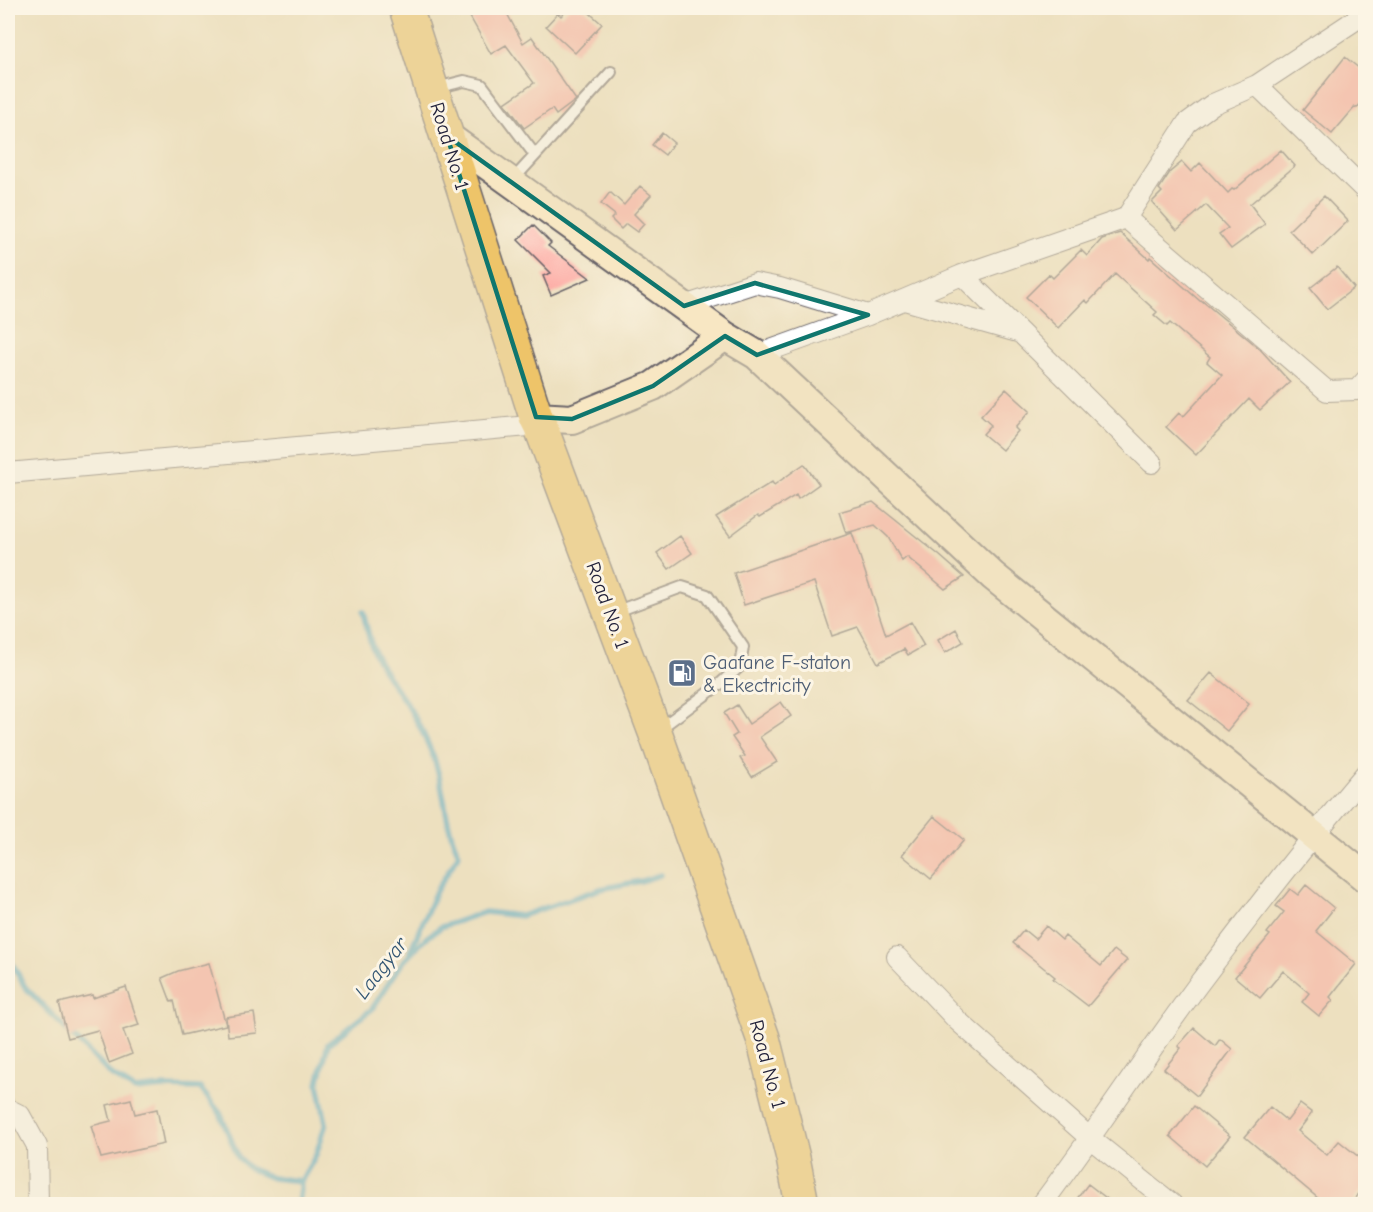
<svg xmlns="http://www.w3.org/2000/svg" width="1373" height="1212" font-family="'Comic Neue',sans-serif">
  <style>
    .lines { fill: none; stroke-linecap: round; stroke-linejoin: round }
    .stream { stroke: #4ba5c9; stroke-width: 6 }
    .building { fill: #fda49f }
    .lane-casing { stroke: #696469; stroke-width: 14 }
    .street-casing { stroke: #696469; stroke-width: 22 }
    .secondary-casing { stroke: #696469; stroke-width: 32 }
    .highway-casing { stroke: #696469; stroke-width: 36 }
    .lane { stroke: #fff; stroke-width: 10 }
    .street { stroke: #fff; stroke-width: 20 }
    .secondary { stroke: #f8e7c3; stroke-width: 28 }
    .highway { stroke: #eec469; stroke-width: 33 }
    .marked { fill: none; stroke: #0f766e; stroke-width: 4.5; stroke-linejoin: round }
    .labels { text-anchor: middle; stroke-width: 6; stroke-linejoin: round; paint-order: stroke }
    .street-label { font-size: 20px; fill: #22223b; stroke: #fcf5e5 }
    .service-label { font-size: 20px; fill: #4e5e75; stroke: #fcf5e5; text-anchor: start }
    .water-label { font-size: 21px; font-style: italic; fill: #325674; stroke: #fcf5e5 }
  </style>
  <rect width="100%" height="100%" fill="#fcf5e5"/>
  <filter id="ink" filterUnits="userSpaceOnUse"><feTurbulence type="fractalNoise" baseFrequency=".0167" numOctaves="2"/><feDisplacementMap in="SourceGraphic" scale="12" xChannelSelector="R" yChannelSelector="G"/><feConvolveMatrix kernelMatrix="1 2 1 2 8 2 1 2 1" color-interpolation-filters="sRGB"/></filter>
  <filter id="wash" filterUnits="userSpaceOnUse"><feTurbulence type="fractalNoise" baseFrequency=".008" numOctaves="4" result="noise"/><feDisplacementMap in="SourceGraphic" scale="24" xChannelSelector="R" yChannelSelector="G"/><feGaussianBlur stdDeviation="1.35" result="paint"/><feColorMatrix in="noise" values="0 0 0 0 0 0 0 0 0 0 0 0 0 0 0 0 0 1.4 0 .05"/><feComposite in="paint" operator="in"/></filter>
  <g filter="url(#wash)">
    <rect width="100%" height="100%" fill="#ede0bf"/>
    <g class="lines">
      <path class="stream" d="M363,612C366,625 369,639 374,652C383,673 399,691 411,711C419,724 427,741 433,756C446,789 443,822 459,854L436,891L410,952
        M8,956L25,987L111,1075L135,1090L163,1087L200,1088L220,1113L238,1157L250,1169L272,1178L301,1181
        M298,1204L301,1181L316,1155L326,1123L318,1084L328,1044L372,1009L402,963L426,938L441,927L485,912L521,916L600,889L641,881L660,875"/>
    </g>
    <g id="blocks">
      <path class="building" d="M465,8H504L523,43L532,37L576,100L556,115L552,109L524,128L505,103L534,83L506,45L491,54Z
        M569,8H584L602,24L575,53L546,26L558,13L561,16Z
        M1345,57L1365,73V98L1357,108L1355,107L1332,134L1303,110Z
        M662,133L674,143L665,155L652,145Z
        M1281,150L1295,166L1250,204L1265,224L1231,249L1219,234L1228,228L1206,205L1177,230L1152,202L1162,192L1159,189L1170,172L1182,162L1191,172L1200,163L1228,193L1232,189L1234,190Z
        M640,186L651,195L634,214L644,224L637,232L626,224L621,229L611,219L615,215L601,204L610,192L624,205Z
        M1324,196L1348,221L1313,255L1289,230Z
        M533,225L551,243L548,246L590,278L551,295L543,276L551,273L518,240Z
        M1120,233L1149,259L1150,257L1200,301L1201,300L1259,348L1290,382L1260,410L1249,399L1196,455L1166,427L1179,413L1183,417L1222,375L1207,362L1210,357L1170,323L1167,326L1154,315L1157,312L1115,274L1088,303L1085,300L1058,328L1026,297L1049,274L1053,278L1081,250L1087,256L1102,239Z
        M1337,267L1354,288L1327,309L1310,288Z
        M1006,389L1030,411L1015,428L1018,431L1002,450L983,434L991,425L981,416Z
        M804,464L819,484L798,499L796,495L760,517L758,515L730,536L716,517L772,482L774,485Z
        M873,502L939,555L964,577L945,589L907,557L902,561L888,537L875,525L846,533L839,512Z
        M852,533L886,635L910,622L924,646L908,655L904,649L878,663L858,627L832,636L814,582L744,605L734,573Z
        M680,536L692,553L669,569L657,553Z
        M956,629L963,642L945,653L938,640Z
        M1211,673L1249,704L1227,731L1188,700Z
        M781,702L791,716L760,737L777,762L752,777L740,758L745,756L732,737L737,734L724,713L737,705L749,724Z
        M934,816L964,840L931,879L902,855Z
        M1306,885L1334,908L1316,931L1356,964L1330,997L1333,1000L1319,1016L1302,1002L1309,993L1283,971L1260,998L1235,977L1270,935L1267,933L1284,912L1276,906L1290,889L1298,895Z
        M1046,926L1062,940L1065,936L1101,966L1114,950L1127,960L1088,1006L1053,979L1055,977L1013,943L1024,930L1035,939Z
        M209,963L226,1025L182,1035L174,1001L171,1002L162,978L178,971Z
        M126,987L139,1025L123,1030L132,1054L109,1063L98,1030L68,1038L59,1003L92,995L93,998Z
        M254,1013L257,1033L228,1036L226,1017Z
        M1194,1028L1215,1046L1220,1039L1232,1049L1197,1096L1164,1069L1181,1048L1178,1046Z
        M131,1099L135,1114L157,1109L164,1144L101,1158L91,1126L111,1121L107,1105Z
        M1300,1104L1312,1113L1298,1131L1327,1155L1339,1141L1365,1162V1186L1351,1204H1325L1245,1137L1270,1107L1287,1121Z
        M1194,1106L1230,1136L1205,1166L1170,1136Z
        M1088,1184L1114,1204H1073Z"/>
    </g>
  </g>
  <g filter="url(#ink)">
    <use href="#blocks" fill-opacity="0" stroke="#696469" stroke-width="1.5"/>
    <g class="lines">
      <g class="lane-casing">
        <path id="lane" d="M436,88L464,81L482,85L535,155
          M511,182L611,72
          M612,613L682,587L707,595L743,647L740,666L720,684L658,730"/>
      </g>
      <g class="street-casing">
        <path id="street" d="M1257,85L1366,191
          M1126,218L1187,123L1213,104L1257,85L1366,13
          M962,275L1152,463
          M904,300L1017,332
          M684,306L755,283L780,288L868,315
          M757,355L868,315L962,275L1126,218L1327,391L1357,390L1366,380
          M8,473L540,425
          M897,957L958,1021L1091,1139L1172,1204
          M8,1109L20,1115L37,1146L38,1204
          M1042,1204C1095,1133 1144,1058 1197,986C1251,914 1307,842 1366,773"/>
      </g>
      <g class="secondary-casing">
        <path id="secondary" d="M447,136L725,336L757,355L993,576L1366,878
          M536,417L572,419L653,386L725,336"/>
      </g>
      <g class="highway-casing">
        <path id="highway" d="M406,8L536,417L540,425L655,732L763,1038L793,1158L802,1204"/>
      </g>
      <use href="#lane" class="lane"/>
      <use href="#street" class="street"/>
      <use href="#secondary" class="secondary"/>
      <use href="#highway" class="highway"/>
    </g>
  </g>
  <path d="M0 0H1373V1212H0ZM447,136L684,306L755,283L868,315L757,355L725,336L653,386L572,419L536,417Z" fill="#ede0bf" fill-opacity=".55" fill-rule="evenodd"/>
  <path class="marked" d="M447,136L684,306L755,283L868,315L757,355L725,336L653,386L572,419L536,417Z"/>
  <defs>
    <g id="fuel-square" transform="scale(1.5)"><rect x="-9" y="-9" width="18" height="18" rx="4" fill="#5c6f8a" stroke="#fcf5e5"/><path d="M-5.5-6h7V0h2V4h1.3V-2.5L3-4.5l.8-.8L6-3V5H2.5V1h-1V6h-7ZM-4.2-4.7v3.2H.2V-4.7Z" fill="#fff"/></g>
  </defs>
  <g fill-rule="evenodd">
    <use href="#fuel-square" x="682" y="673"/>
  </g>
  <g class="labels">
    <g class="street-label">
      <text transform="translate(450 146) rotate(73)" y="7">Road No. 1</text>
      <text transform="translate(608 605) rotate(70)" y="7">Road No. 1</text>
      <text transform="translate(768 1064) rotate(75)" y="7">Road No. 1</text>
    </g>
    <g class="service-label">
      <text x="703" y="669">Gaafane F-staton<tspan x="703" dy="23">&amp; Ekectricity</tspan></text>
    </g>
    <g class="water-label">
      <text transform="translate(381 968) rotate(-52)" y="7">Laagyar</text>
    </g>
  </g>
  <rect width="1373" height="1212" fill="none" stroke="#fcf5e5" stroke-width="30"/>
</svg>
